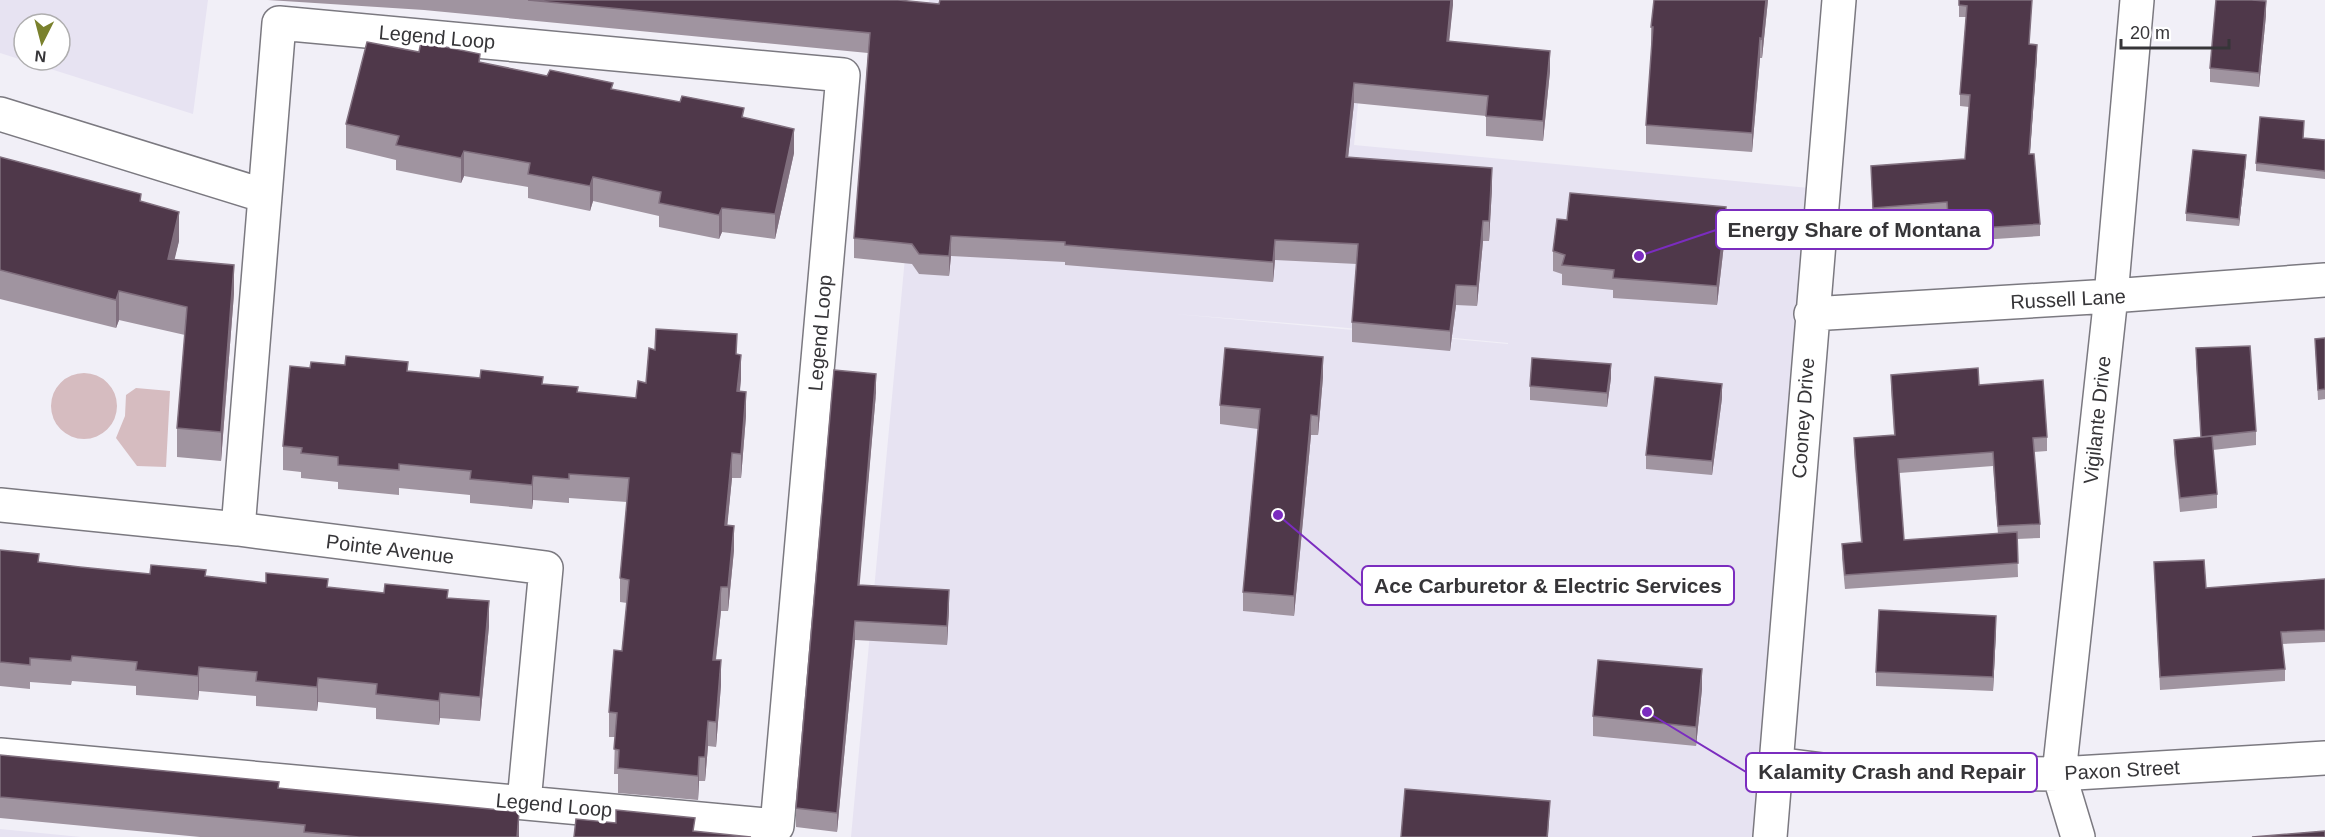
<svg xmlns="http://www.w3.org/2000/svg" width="2325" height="837" font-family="Arial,sans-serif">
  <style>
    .built { fill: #e7e3f2; fill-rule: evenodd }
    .green { fill: #d6bcc0 }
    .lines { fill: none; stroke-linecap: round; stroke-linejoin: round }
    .minor-casing { stroke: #7b7980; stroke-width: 36 }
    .minor { stroke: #fff; stroke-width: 33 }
    .wall { fill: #a094a0; fill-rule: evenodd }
    .shaded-wall { fill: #806f7e }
    .building { fill: #4f384a; stroke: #806f7e; stroke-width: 1.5 }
    .labels { text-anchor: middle; stroke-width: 6; stroke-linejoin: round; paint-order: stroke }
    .street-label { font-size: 20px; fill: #363538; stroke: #fff }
    .leader { fill: none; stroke: #7b2cbf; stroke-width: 2 }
    .callout-dot { fill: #7b2cbf; stroke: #fff; stroke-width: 2 }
    .callout { fill: #fff; stroke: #7b2cbf; stroke-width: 2 }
    .callout-label { font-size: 21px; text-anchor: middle; font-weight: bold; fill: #363538 }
  </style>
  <rect width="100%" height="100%" fill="#f1eff7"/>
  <path class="built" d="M0,0H208L193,114L0,53ZM24,24H60V60H24Z
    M929,0H1368L1354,145L1809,188L1769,837H851ZM1175,314L1337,327L1508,343V344Z
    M0,829L81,837H0Z"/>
  <path class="green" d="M51 406a33 33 0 1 1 66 0a33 33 0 1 1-66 0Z
    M136,388L170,391L166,467L137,466L116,438L125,416L126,395Z"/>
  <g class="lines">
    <g class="minor-casing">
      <path id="minor" d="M0,114L265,196L279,23L843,75L777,826L0,755
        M1811,314L2111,296L2325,280
        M0,505L238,529L546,568L524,802
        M238,529L265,196
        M1776,764L1831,771L2059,774L2325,758
        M1770,837L1839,0
        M2078,837L2059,774L2111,296L2137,0"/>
    </g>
    <use href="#minor" class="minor"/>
  </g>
  <path class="wall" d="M268,0H898L939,4L1453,0L1449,41L1550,71L1543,141L1486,136V116L1354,103L1348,157L1492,188L1489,241H1483L1477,306L1456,305L1450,351L1352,342V322L1357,264L1275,260L1273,282L1065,265V262L951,256L949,276L919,274L912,264L854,258V238L868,53L424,10Z
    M1768,0L1762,58H1760L1752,152L1646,144V125L1652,47H1651V27Z
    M1959,0L2030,44L2037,57L2030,154L2040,224V236L1949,242L1947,214L1873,220L1871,166L1965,159L1969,107L1960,106V94L1966,17H1959Z
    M2266,15L2259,87L2210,82V68Z
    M419,52L480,62L744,117L794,153L775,239L722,232L719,239L659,227V216L593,201L590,211L528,198V187L464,176L461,183L396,170V160L346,148V124Z
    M2304,129L2303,138L2325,140V179L2256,171V163Z
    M0,157L141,202L179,241L174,259L234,293L221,461L177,457V428L185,335L119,320L116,328L0,299Z
    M2246,162L2239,226L2186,221V213Z
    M1567,220L1726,227L1717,305L1613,298V290L1562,285V274L1553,271V251Z
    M2325,338V399L2318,400L2315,339Z
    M2196,348L2256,431V445L2213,450L2217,494V508L2180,512L2174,454V440L2201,437L2196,362Z
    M655,350L737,354L741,379L740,391L746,416L741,478H732L727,525L734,550L728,611H721L716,660L721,685L716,747L708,746L705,781H699L698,800L618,793V774H614L615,737H609V712L622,651L627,603L620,602V578L627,502L569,498V503L533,500L532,509L470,503V495L399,488V495L338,489V482L301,478V472L283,470V446L310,368L408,371L543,384L578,392L636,398L646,383Z
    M1891,375L1979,385L2047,437V451L2034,452L2040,524V538L2017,539L2018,577L1845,589L1842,558V544L1861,543L1854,452V438L1894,435L1891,389ZM1993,466L1998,534L1904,540L1899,473Z
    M1323,377L1318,435H1311L1294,616L1243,611V592L1258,429L1220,424V405Z
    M1611,378L1607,407L1530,400V386Z
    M876,393L859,585L949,609L947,645L855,640L837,832L796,827V808Z
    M1722,398L1712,475L1646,469V455Z
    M0,550L39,562L80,567L150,574L206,576L266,583L448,598L489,626L480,721L440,718L439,725L376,719V708L318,702L317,711L256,706V696L199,691L198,700L136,695V686L72,681L71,685L30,682V689L0,686Z
    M2154,562L2206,588L2325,579V642L2282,644L2285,669V681L2160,690Z
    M1996,630L1993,691L1876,686V672Z
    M1702,689L1696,746L1593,736V716Z
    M0,755L279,788L519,837H200L0,818Z"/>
  <path class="shaded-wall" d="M1451,0H1453V5L1447,61V41Z
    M1766,0H1768L1762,58V39Z
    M2266,1V15L2259,87V73Z
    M1760,38V58L1752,152V133Z
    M2037,45V57L2029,166V154Z
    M1550,51V71L1543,141V121Z
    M1354,83V103L1346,177V157Z
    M794,129V153L775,239V214Z
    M464,151V176L461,183V158Z
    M2246,155V162L2239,226V219Z
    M1492,168V188L1489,241V221Z
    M593,177V201L590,211V186Z
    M1726,207V227L1717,305V286Z
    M722,208V232L719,239V215Z
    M179,212V241L168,287V259Z
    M1483,221V241L1477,306V286Z
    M951,236V256L949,276V256Z
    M1275,240V260L1273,282V262Z
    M234,265V293L221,461V432Z
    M1456,285V305L1450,351V331Z
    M119,291V320L116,328V300Z
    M741,355V379L737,415V391Z
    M1323,357V377L1318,435V416Z
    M1611,364V378L1607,407V393Z
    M876,374V393L858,604V585Z
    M1722,384V398L1712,475V461Z
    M746,392V416L741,478V454Z
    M1311,415V435L1294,616V596Z
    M732,453V478L725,549V525Z
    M533,476V500L532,509V485Z
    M734,526V550L728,611V587Z
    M721,587V611L713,684V660Z
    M949,590V609L947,645V626Z
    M489,601V626L480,721V697Z
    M1996,616V630L1993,691V677Z
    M855,621V640L837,832V813Z
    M721,660V685L716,747V722Z
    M199,667V691L198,700V676Z
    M1702,669V689L1696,746V727Z
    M318,678V702L317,711V687Z
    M440,693V718L439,725V701Z
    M708,721V746L705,781V757Z
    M699,757V781L698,800V776Z
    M1550,801L1548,837H1547Z
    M519,812V837H517Z"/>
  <path class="building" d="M528,0H898L939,4L940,0H1451L1447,41L1550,51L1543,121L1486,116L1488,96L1354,83L1346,157L1492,168L1489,221H1483L1477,286L1456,285L1450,331L1352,322L1358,244L1275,240L1273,262L1065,245V242L951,236L949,256L919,254L912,244L854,238L870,33Z
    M1654,0H1766L1762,39L1760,38L1752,133L1646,125L1653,27H1651Z
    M1959,0H2032L2029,44L2037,45L2029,154H2034L2040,224L1949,230L1947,202L1873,208L1871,166L1965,159L1970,95L1960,94L1967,6L1959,5Z
    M2216,0H2252L2266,1L2259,73L2210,68Z
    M367,42L419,52L421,42L480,54L479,62L547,76L550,70L613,83L611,89L680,102L682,96L744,108L742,117L794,129L775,214L722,208L719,215L659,203L661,192L593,177L590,186L528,174L530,163L464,151L461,158L396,145L399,136L346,124Z
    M2260,117L2304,121L2303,138L2325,140V171L2256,163Z
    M2193,150L2246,155L2239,219L2186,213Z
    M0,157L141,194L140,201L179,212L168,259L234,265L221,432L177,428L187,307L119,291L116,300L0,270Z
    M1570,193L1726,207L1717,286L1613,278L1614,270L1562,265L1565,255L1553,251L1557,219L1567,220Z
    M656,329L737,334L736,354L741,355L737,391L746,392L741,454L732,453L725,525L734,526L728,587H721L713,660H721L716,722L708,721L705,757H699L698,776L618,768L619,750L614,749L617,713L609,712L614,650L622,651L629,580L620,578L629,478L569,474V479L533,476L532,485L470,479L471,471L399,464V470L338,465V457L301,453L302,448L283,446L290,366L310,368L311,362L345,365L346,356L408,362L407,371L480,378L481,370L543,377L542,384L578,387L577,392L636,398L638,381L646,383L649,348L655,350Z
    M2325,338V389L2318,390L2315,339Z
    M2250,346L2256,431L2201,437L2196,348Z
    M1225,348L1323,357L1318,416L1311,415L1294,596L1243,592L1260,409L1220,405Z
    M1532,358L1611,364L1607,393L1530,386Z
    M1978,368L1979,385L2043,380L2047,437L2033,438L2040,524L1998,526L1993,452L1898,459L1904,540L2017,532L2018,563L1845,575L1842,544L1862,542L1854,438L1895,435L1891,375Z
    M834,370L876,374L858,585L949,590L947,626L855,621L837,813L796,808Z
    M1655,377L1722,384L1712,461L1646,455Z
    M2212,436L2217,494L2180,498L2174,440Z
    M0,550L39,554L38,562L80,567L150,574L151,565L206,570L205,576L266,583V573L328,579L327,587L384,593L385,584L448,590L447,598L489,601L480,697L440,693L439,701L376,694L377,684L318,678L317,687L256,681L257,672L199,667L198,676L136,670L137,662L72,656L71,661L30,658V665L0,662Z
    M2204,560L2206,588L2325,579V630L2281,632L2285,669L2160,677L2154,562Z
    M1879,610L1996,616L1993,677L1876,672Z
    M1598,660L1702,669L1696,727L1593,716Z
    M0,755L279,782L278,788L519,812L517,837H359L304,832L305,825L0,797Z
    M1405,789L1550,801L1547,837H1401Z
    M616,810L695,818L693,831L751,837H574L576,819L616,823Z
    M2325,831V837H2252Z"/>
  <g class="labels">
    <g class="street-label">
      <text transform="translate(437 37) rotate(5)" y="7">Legend Loop</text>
      <text transform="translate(2068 299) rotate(-3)" y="7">Russell Lane</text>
      <text transform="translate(820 333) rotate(-85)" y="7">Legend Loop</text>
      <text transform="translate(1803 418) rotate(-86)" y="7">Cooney Drive</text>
      <text transform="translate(2097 420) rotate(-84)" y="7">Vigilante Drive</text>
      <text transform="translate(390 549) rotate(7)" y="7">Pointe Avenue</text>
      <text transform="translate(2122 770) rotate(-3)" y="7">Paxon Street</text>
      <text transform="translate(554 805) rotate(5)" y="7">Legend Loop</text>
    </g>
  </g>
  <path class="leader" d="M1639 256L1716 230M1278 515L1362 586M1647 712L1746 772"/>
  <g class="callout-dot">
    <circle cx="1639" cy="256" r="6"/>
    <circle cx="1278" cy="515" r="6"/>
    <circle cx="1647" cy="712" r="6"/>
  </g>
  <g class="callout">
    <rect x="1716" y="210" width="277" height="39" rx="6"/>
    <rect x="1362" y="566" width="372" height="39" rx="6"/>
    <rect x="1746" y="753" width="291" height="39" rx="6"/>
  </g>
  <g class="callout-label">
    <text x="1854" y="237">Energy Share of Montana</text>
    <text x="1548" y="593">Ace Carburetor &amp; Electric Services</text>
    <text x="1892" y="779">Kalamity Crash and Repair</text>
  </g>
  <g transform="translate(42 42) rotate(186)"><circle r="28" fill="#ffffff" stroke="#afaeaf" stroke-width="1.5"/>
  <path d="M0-4.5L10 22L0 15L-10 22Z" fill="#7a812d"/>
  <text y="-9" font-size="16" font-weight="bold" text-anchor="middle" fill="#363538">N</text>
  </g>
  <path d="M2121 39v9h108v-9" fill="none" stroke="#363538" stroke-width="3"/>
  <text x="2130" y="39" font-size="18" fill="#363538" stroke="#ffffff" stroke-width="4.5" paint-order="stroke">20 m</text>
</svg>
